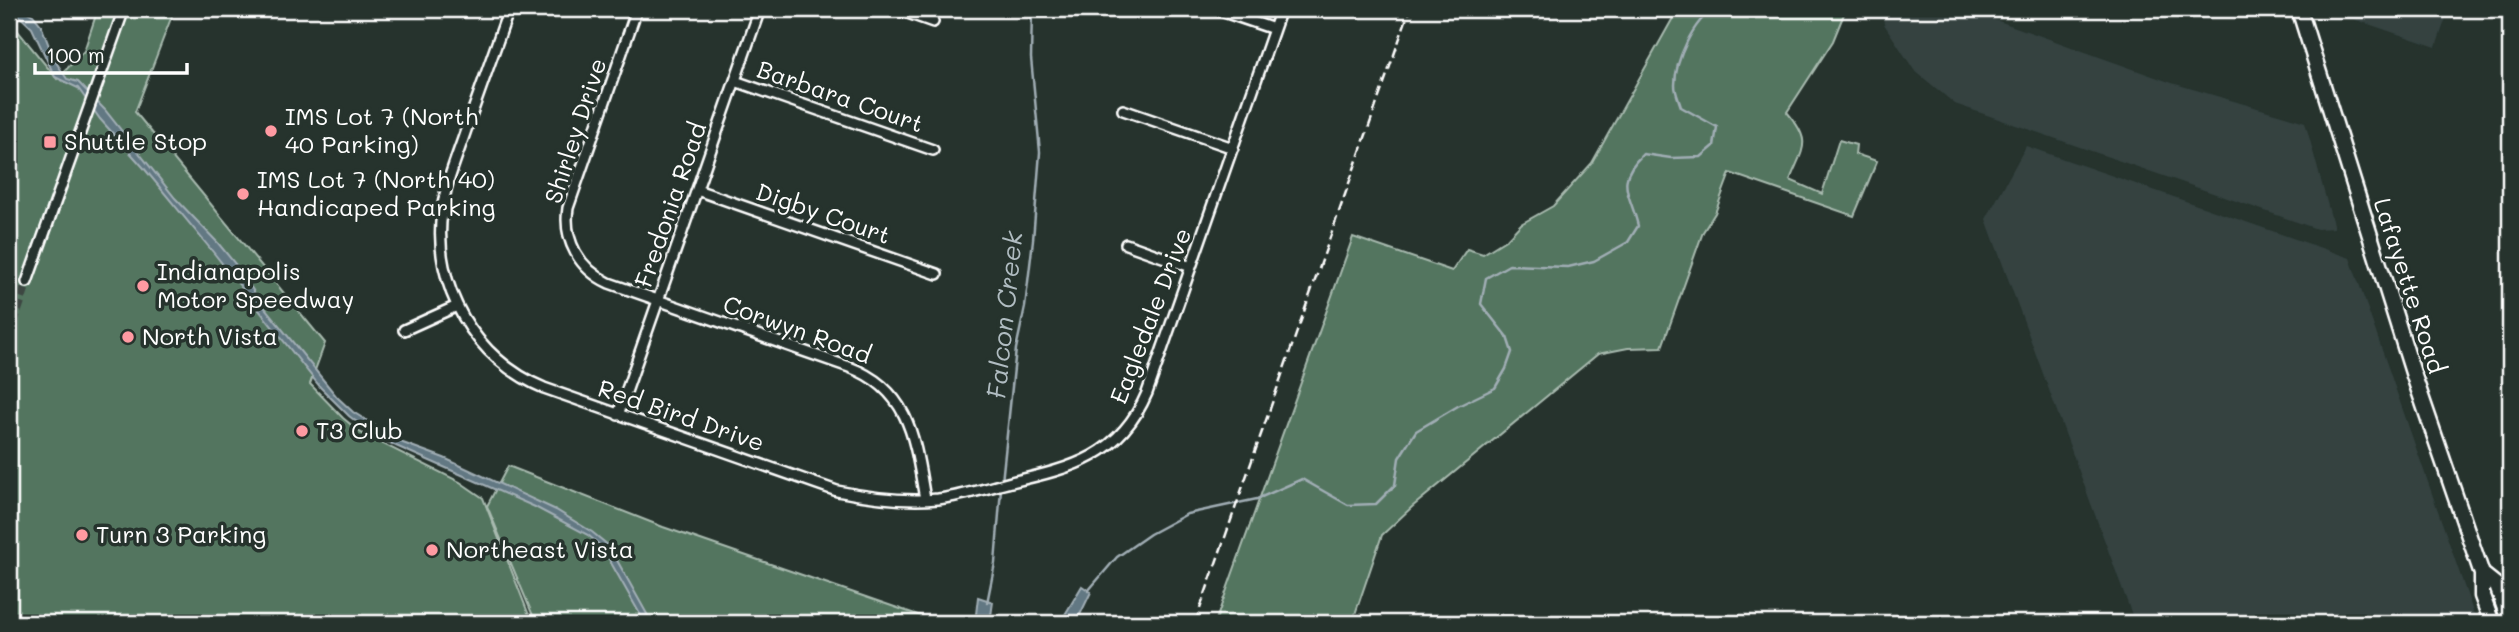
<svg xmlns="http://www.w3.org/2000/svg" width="2519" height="632" font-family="Mali,sans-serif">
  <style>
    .built { fill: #344241 }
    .green { fill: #52745f; stroke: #a8baaf; stroke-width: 2 }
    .water { fill: #627883; stroke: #a1aeb5; stroke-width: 2 }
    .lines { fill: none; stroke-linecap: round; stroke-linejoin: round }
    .stream { stroke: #a1aeb5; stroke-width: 2.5 }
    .street-tunnel { stroke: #3c4742; stroke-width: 9; stroke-dasharray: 9 4.5; stroke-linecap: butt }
    .street-casing { stroke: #fff; stroke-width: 14 }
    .primary-casing { stroke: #fff; stroke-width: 19 }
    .street { stroke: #26332d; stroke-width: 9 }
    .primary { stroke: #26332d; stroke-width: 14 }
    .rail { stroke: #fff; stroke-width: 2.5; stroke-dasharray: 10 5; stroke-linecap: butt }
    .poi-dot { fill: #ff9aa2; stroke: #26332d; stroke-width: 2.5 }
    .labels { text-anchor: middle; stroke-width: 7; stroke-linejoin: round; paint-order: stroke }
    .street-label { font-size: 24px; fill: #fff; stroke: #26332d }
    .poi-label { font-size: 24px; fill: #fff; stroke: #26332d; text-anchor: start }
    .water-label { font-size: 26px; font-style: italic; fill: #b0bcc1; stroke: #26332d }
  </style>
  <rect width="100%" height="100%" fill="#26332d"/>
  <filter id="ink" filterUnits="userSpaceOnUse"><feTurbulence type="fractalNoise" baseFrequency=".0143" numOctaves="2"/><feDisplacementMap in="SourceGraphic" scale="14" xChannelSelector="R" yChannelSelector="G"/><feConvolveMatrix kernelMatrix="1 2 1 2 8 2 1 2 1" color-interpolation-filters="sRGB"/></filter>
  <g filter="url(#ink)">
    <path class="built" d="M1882,9H1965L2172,83L2305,122L2334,228L2317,229L1955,104L1914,70L1884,24Z
      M2324,9H2449L2436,47Z
      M2026,146L2350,258L2477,623H2135L1986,219Z"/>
    <path class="green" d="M98,9H160L173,13L135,112L325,343L310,384L343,418L361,433L460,482L483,498L532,623H9V20L57,79L84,51Z
      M1678,9H1846L1833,41L1787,112C1813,143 1803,147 1790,180L1822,194L1839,140L1856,145L1855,154L1877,161L1854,216L1730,173L1715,213L1703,232L1662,347L1628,348L1598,354L1412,507L1382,535L1352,623H1215L1353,237L1452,271L1467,249L1483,254L1507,239L1521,224L1553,206L1592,163Z
      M508,466L663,527L941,623H536L487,506Z"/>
    <path class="water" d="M12,9H22L33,15L41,25L54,59L67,79L78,82L105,110L175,198L218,243L240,270L261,303L337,397L353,412L403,443L444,458L556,510L592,532L609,546L652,623H645L602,547L588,535L535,507L396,446L371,433L349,416L321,388L213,252L143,167L100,119L78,88L55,77L32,28Z
      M1082,586L1091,592L1076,623H1060Z
      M978,597L993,602L990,623H975Z"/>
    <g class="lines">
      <path class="stream" d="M1002,482L1016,349L1025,307L1033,240L1040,152L1031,58L1032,9
        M1088,591L1117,557L1150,534L1187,514L1257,499L1302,479L1348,505L1376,504L1395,485L1399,458L1416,431L1458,406L1495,388L1506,369L1512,352L1507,337L1481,304L1486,278L1509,265L1568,267L1594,261L1628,242L1638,226C1630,192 1614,182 1643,154L1671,158L1701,157L1714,146L1717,127L1681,107C1679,100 1675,92 1675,85C1675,61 1693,21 1714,9
        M987,603L995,563L1001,489"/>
      <path class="street-tunnel" d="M9,336L27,282"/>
      <g class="street-casing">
        <path id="street" d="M509,9C495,49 480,90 466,130C457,157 445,184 442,212C432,286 475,360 544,388L837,491C871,498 904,502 938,499C963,496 987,488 1011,482C1073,468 1120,456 1147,393L1281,9
          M637,9L568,208C563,240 579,269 609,283L849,367C911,390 915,442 925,499
          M896,9L933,22
          M1215,9L1274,29
          M735,81L933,150
          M1123,110L1233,148
          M697,190L937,274
          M1126,244L1191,267
          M27,282L124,9
          M404,330L457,306
          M618,415L760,9"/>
      </g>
      <g class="primary-casing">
        <path id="primary" d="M2299,9L2414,376L2482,574V596L2492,623
          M2482,574L2497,586L2510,623"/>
      </g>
      <use href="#street" class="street"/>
      <use href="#primary" class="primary"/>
      <path class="rail" d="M1195,623L1410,9"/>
    </g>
  </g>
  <g class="poi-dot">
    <circle cx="271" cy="131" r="7"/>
    <rect x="43" y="135" width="14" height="14" rx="3.5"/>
    <circle cx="243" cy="194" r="7"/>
    <circle cx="143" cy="286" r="7"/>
    <circle cx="128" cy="337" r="7"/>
    <circle cx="302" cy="431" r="7"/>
    <circle cx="82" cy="535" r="7"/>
    <circle cx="432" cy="550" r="7"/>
  </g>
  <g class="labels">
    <g class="street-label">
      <text transform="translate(840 97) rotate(19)" y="8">Barbara Court</text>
      <text transform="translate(576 131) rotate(-72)" y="8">Shirley Drive</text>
      <text transform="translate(671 205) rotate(-71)" y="8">Fredonia Road</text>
      <text transform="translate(823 214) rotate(19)" y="8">Digby Court</text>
      <text transform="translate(2409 286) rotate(72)" y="8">Lafayette Road</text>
      <text transform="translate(1151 316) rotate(-69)" y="8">Eagledale Drive</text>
      <text transform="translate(797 330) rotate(20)" y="8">Corwyn Road</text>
      <text transform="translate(681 416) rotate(19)" y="8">Red Bird Drive</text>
    </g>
    <g class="poi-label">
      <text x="285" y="125">IMS Lot 7 (North<tspan x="285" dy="28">40 Parking)</tspan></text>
      <text x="64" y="150">Shuttle Stop</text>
      <text x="257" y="188">IMS Lot 7 (North 40)<tspan x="257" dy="28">Handicaped Parking</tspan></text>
      <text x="157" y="280">Indianapolis<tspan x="157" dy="28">Motor Speedway</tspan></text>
      <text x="142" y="345">North Vista</text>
      <text x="316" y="439">T3 Club</text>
      <text x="96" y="543">Turn 3 Parking</text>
      <text x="446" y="558">Northeast Vista</text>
    </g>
    <g class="water-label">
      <text transform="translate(1005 315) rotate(-84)" y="9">Falcon Creek</text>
    </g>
  </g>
  <rect width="2519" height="632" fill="none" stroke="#26332d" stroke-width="35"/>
  <rect x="18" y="18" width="2484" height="597" fill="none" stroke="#fff" stroke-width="2.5" filter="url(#ink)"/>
  <path d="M35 63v10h152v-10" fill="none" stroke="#ffffff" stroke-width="3.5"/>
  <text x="46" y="63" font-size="21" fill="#ffffff" stroke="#26332d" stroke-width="5" paint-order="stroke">100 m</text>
</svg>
